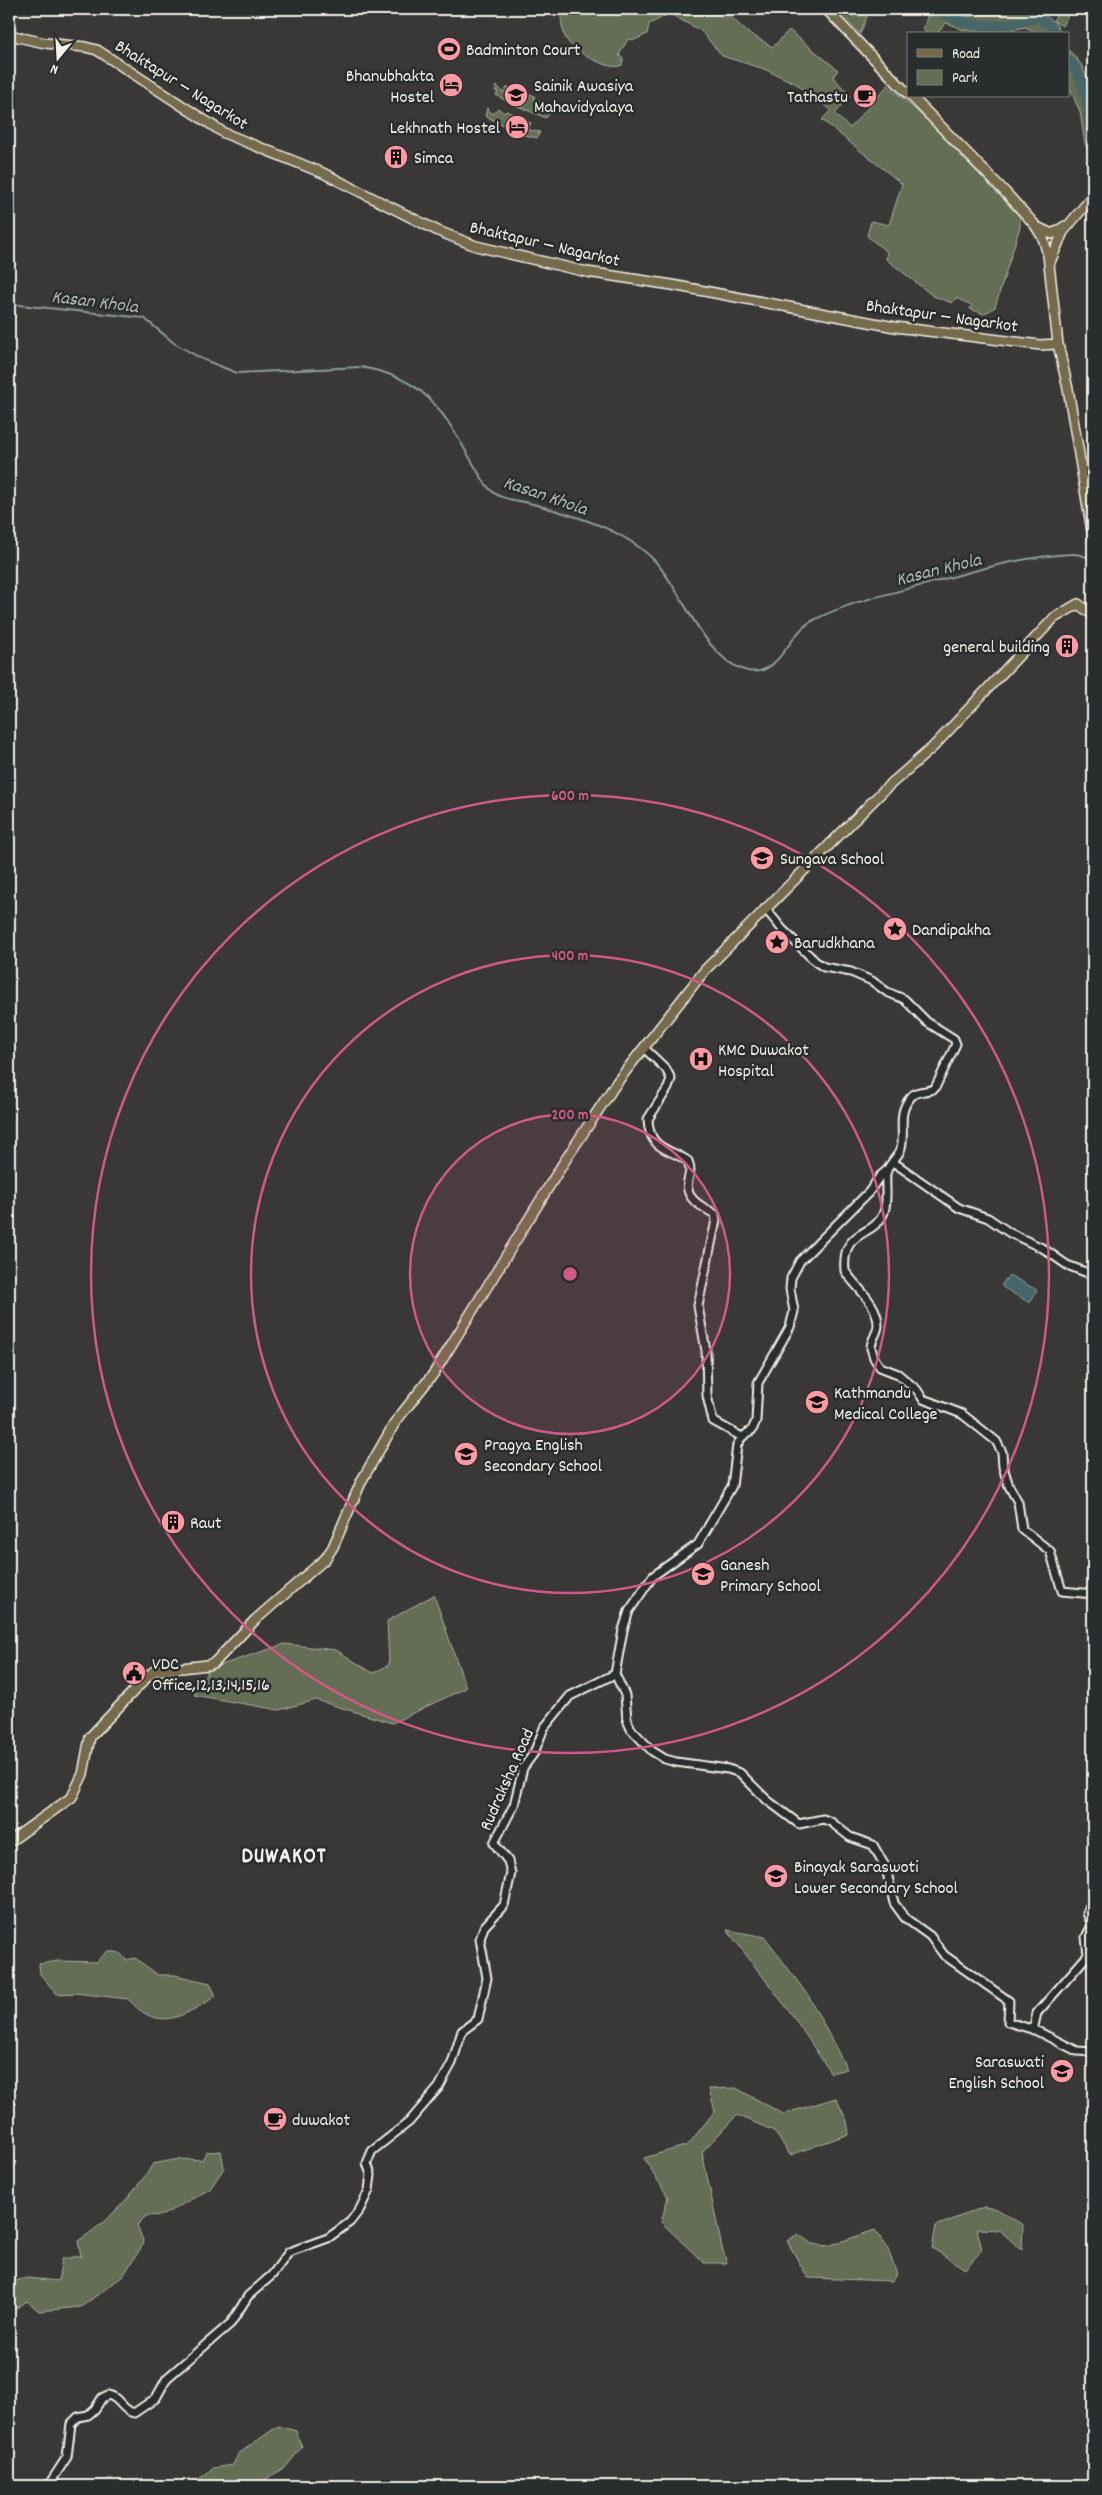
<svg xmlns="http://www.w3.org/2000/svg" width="1102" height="2495" font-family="Dekko,sans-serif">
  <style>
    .green { fill: #636e54; stroke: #acb09e }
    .water { fill: #476669; stroke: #8c9e9c }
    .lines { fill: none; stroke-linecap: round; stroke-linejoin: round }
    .stream { stroke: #8c9e9c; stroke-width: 2 }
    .river { stroke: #476669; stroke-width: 10 }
    .minor-casing { stroke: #f4f1e8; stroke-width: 11 }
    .major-casing { stroke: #f4f1e8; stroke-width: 12 }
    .minor { stroke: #2a2d2e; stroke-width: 7 }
    .major { stroke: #746b4b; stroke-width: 9 }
    .ring { fill: none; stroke: #d15985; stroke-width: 2.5 }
    .labels { text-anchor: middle; stroke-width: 5; stroke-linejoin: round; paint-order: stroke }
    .poi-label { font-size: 18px; fill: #f4f1e8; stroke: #2a2d2e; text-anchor: start }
    .street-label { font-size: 18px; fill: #f4f1e8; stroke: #2a2d2e }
    .water-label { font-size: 19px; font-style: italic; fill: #afb9b5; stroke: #2a2d2e }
    .district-label { font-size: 22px; font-weight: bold; letter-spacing: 1px; fill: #f4f1e8; stroke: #2a2d2e }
    .centre { fill: #d15985; stroke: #2a2d2e; stroke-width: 2.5 }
    .ring-label { font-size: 15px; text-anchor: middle; font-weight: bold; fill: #d15985; stroke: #2a2d2e; stroke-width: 5; stroke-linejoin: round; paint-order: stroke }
  </style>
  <rect width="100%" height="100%" fill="#393837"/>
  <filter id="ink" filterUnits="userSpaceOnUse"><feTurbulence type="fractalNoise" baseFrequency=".02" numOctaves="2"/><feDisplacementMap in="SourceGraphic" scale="10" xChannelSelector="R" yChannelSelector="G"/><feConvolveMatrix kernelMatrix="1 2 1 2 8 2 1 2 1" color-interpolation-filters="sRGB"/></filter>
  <g filter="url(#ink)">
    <path class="green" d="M559,9H723L747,32L773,47L789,30L838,70L833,77L850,95L835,114L850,128L888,85L931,124L1020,217V227L995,307L984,314L970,309L972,305L956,298L952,303L933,296L886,259L887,252L867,236L871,221L889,225L902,184L822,120L831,110L795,83L764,69L722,56L701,31L663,10L665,16L649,24L647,34L635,40L628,39L619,55L623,59L622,65C611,72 576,52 569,43C560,33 563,20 559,9Z
      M837,9H870L860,34Z
      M930,9H949L961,17C990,16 1029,0 1053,21L1060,9L1071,10L1062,26L1054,21L1062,34H1040L1025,27C1006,32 984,35 965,30C958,29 953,24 946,23L936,34H927L923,29Z
      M1068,50C1099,74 1093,123 1093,158L1085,144L1080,112L1068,84Z
      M497,86L503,92L508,87L515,92L517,89L535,96L534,100L542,102L539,109L551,111L546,118L508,102L496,95L498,92L495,91Z
      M487,108L493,114L498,108L504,113L506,111L524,119L523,121L531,123L528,130L540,132L537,138L524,135L485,116Z
      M434,1595L466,1688L392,1723L316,1700L279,1710L194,1695L209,1669L285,1644L336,1650L373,1673L389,1665L387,1621Z
      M727,1930L765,1937L809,1997L847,2069L831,2073L793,2016Z
      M108,1951L120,1953L126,1960L135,1958L158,1975H175L210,1983L216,1996C183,2017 158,2033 128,1999L75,1993L57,1994L40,1974L39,1964L58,1961L96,1962Z
      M736,2088L783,2114L836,2098L847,2121L849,2134L790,2155L774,2131L737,2115L702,2152L722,2248L727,2263H704L661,2222L668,2197L644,2158L688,2145L715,2111L709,2089Z
      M221,2151L224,2168L210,2189L163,2215L146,2216L137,2225L144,2243L123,2276L81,2307L39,2311L27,2301L9,2313V2282L28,2278L58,2281L62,2259L81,2256L78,2241C109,2221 133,2195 153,2164L179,2159L202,2160L206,2152Z
      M984,2207L997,2209L1023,2225L1022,2250L999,2230L977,2229L982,2250L965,2269L932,2248L936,2226Z
      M875,2230L887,2247L897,2274L892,2281L808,2278L787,2241L798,2234L812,2244L828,2246Z
      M278,2426L296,2431L302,2447L285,2468L253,2486H157L164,2481L192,2484L214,2468L233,2465L238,2454Z"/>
    <path class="water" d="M1009,1275L1037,1290L1030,1303L1002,1287V1284Z"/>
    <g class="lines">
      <path class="stream" d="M9,304L144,318L174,343L202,359L237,373L360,367C424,377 441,408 471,460C478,471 484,486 494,493C503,500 522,501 533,504C575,516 622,528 654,560C682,589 703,657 744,670C779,681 787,634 812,621C848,602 888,594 927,584C974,571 1022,556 1072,554C1078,553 1086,557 1093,559"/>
      <path class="river" d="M940,9L939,12C962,25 990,29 1016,23C1023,22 1031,16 1039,18C1045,20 1053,28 1056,34
        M1068,60C1087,78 1090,118 1091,143L1093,147"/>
      <g class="minor-casing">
        <path id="minor" d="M765,908L782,929L816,962L824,967L851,972L872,981L887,992L904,999L927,1022L954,1039L956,1044L935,1088C928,1093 917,1089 911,1097C895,1115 907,1133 900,1151C896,1159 887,1166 886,1174C885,1187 888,1199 884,1212C874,1239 841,1227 845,1271C856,1288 878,1303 878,1325C878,1333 871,1339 871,1348L874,1358L880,1367L898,1374L917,1390L923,1399L962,1414L996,1441L1002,1452L1003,1467L1009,1486L1018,1502L1022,1529L1050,1551L1062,1591L1093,1594
          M645,1049L666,1069L671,1079L668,1088L648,1119C649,1150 668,1148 688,1161C691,1169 690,1172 688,1180C684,1199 701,1206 715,1214L716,1220L698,1306L706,1351L707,1396L713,1421L742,1437
          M893,1162L959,1208L988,1218L1010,1233L1044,1249L1067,1265L1093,1275
          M615,1674L625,1695L627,1720L631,1729L652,1751L665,1759L676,1762L728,1769L740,1773L767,1800L799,1824L823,1819L831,1822L850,1837L873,1845L886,1868L894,1903L905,1918L930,1936L944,1955L1009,2001L1008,2022L1035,2030L1077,2051L1093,2052
          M615,1674L623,1630L629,1611L653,1576L698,1544L732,1486L737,1445L742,1437L752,1430L756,1421L758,1383L790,1327L794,1311L790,1289L791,1278L800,1261L869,1192L880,1176L886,1171
          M1033,2030L1037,2013L1088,1955L1086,1937L1092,1925L1087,1913L1093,1899
          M48,2486L67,2457L71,2424L78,2417L88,2415L95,2409L102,2398L108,2395C120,2397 121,2410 134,2413L156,2398L167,2378L231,2323L248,2296L272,2275L289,2252L328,2238L350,2222L360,2209L369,2190L371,2175L367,2163L372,2151L409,2122L439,2087L452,2063L462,2031L478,2019L487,1978L480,1939L484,1927L504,1905L511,1873L508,1861L494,1843L514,1805L523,1768L534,1753L544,1728L570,1696L615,1674"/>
      </g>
      <g class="major-casing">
        <path id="major" d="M826,9L908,94
          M9,14L11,9
          M9,35L45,43L85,47L97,50L224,133L323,173L438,231L476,246L587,272L672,285L895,327L1040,345L1058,344
          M911,96L1007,194L1035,225L1043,238L1048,255L1058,344L1068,389L1093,537
          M1037,227L1052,234L1065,226
          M1050,262L1063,232L1093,196
          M9,1842L72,1797L83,1774L90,1737L148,1676L154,1671L208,1665L215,1662L255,1620L325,1559L333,1547L362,1480L396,1421L434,1373L564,1162L617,1082L705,970L885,789L933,747L1054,618L1078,604L1093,615"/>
      </g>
      <use href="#minor" class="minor"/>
      <use href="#major" class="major"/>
    </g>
  </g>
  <circle cx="570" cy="1274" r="160" fill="#d15985" fill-opacity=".12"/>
  <g class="ring">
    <circle cx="570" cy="1274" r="160"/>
    <circle cx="570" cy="1274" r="319"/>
    <circle cx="570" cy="1274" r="479"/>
  </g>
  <defs>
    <g id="stadium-disc" transform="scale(1.25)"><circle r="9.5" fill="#ff9aa2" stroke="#2a2d2e"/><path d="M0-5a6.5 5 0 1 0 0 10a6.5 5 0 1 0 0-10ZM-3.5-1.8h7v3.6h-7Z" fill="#111"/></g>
    <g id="hotel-disc" transform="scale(1.25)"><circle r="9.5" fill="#ff9aa2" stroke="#2a2d2e"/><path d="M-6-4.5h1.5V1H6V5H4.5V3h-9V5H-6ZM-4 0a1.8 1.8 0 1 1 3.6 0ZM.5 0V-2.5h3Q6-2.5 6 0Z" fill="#111"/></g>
    <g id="school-disc" transform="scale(1.25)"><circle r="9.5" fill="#ff9aa2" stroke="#2a2d2e"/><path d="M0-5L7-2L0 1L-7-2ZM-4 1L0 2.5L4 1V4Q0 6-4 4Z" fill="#111"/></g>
    <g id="cafe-disc" transform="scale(1.25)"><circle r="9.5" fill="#ff9aa2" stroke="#2a2d2e"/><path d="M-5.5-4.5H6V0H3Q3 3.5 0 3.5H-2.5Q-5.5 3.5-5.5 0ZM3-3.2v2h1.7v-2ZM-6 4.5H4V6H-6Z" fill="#111"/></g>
    <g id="building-disc" transform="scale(1.25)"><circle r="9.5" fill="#ff9aa2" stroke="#2a2d2e"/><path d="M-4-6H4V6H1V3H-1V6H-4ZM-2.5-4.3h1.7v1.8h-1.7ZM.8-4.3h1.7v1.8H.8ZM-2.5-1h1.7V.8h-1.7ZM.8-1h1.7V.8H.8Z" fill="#111"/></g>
    <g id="sight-disc" transform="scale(1.25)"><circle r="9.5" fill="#ff9aa2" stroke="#2a2d2e"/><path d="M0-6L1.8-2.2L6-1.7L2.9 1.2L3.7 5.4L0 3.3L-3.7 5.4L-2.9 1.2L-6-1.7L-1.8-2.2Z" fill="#111"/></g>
    <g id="hospital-disc" transform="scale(1.25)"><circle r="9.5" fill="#ff9aa2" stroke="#2a2d2e"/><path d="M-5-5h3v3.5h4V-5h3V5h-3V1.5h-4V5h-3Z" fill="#111"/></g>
    <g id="university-disc" transform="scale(1.25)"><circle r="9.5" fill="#ff9aa2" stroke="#2a2d2e"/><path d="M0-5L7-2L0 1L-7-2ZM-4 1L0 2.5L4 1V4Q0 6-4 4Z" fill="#111"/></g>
    <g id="civic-disc" transform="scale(1.25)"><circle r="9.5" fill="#ff9aa2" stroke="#2a2d2e"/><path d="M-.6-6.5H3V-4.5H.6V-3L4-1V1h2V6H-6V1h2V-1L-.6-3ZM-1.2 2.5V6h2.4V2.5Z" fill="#111"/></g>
  </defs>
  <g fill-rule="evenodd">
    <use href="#stadium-disc" x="449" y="49"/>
    <use href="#hotel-disc" x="451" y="85"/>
    <use href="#school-disc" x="516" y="95"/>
    <use href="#cafe-disc" x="865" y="96"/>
    <use href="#hotel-disc" x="517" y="127"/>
    <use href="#building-disc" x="396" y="157"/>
    <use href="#building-disc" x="1067" y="646"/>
    <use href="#school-disc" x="762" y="858"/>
    <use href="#sight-disc" x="895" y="929"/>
    <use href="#sight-disc" x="777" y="942"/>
    <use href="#hospital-disc" x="701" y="1059"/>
    <use href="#university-disc" x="817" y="1402"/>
    <use href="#school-disc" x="466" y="1454"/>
    <use href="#building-disc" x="173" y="1522"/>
    <use href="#school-disc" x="703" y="1574"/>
    <use href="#civic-disc" x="134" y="1673"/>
    <use href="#school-disc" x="776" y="1876"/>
    <use href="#school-disc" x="1062" y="2071"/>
    <use href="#cafe-disc" x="275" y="2119"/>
  </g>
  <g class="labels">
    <g class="poi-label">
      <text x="466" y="55">Badminton Court</text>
      <text x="434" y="81" text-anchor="end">Bhanubhakta<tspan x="434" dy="21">Hostel</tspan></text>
      <text x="534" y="91">Sainik Awasiya<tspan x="534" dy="21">Mahavidyalaya</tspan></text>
      <text x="848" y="102" text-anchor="end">Tathastu</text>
      <text x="500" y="133" text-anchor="end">Lekhnath Hostel</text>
      <text x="414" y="163">Simca</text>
      <text x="1050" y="652" text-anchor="end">general building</text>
      <text x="780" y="864">Sungava School</text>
      <text x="912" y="935">Dandipakha</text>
      <text x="794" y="948">Barudkhana</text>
      <text x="718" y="1055">KMC Duwakot<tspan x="718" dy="21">Hospital</tspan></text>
      <text x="834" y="1398">Kathmandu<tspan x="834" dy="21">Medical College</tspan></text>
      <text x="484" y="1450">Pragya English<tspan x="484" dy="21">Secondary School</tspan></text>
      <text x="190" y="1528">Raut</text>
      <text x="720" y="1570">Ganesh<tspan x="720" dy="21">Primary School</tspan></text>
      <text x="152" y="1669">VDC<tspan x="152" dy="21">Office,12,13,14,15,16</tspan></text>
      <text x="794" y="1872">Binayak Saraswoti<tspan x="794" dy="21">Lower Secondary School</tspan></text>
      <text x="1044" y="2067" text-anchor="end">Saraswati<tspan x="1044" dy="21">English School</tspan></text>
      <text x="292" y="2125">duwakot</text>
    </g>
    <g class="street-label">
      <text transform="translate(182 84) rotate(32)" y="6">Bhaktapur — Nagarkot</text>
      <text transform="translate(545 243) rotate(13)" y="6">Bhaktapur — Nagarkot</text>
      <text transform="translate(942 315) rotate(8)" y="6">Bhaktapur — Nagarkot</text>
      <text transform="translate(506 1779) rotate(-66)" y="6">Rudraksha Road</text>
    </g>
    <g class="water-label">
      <text transform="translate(95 300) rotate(7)" y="7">Kasan Khola</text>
      <text transform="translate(546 494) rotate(19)" y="7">Kasan Khola</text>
      <text transform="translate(938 568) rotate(-14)" y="7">Kasan Khola</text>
    </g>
    <g class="district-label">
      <text x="284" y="1862">DUWAKOT</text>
    </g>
  </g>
  <circle cx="570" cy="1274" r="8" class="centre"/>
  <g class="ring-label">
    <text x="570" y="800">600 m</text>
    <text x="570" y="960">400 m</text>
    <text x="570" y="1119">200 m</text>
  </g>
  <rect width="1102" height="2495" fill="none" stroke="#2a2d2e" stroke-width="30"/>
  <rect x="15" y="15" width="1072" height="2465" fill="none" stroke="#f4f1e8" stroke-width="2" filter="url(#ink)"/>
  <rect x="907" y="32" width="162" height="65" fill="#2a2d2e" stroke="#7b7b78"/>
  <rect x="917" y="49" width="25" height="8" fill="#746b4b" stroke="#7b7b78"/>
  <text x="952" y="58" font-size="15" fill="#f4f1e8">Road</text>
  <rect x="917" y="70" width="25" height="15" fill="#636e54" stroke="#7b7b78"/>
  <text x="952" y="82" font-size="15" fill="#f4f1e8">Park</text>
  <g transform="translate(58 58) rotate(198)" stroke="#2a2d2e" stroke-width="4" paint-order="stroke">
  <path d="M0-4L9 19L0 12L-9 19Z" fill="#f4f1e8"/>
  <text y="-8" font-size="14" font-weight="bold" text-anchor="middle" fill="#f4f1e8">N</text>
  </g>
</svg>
